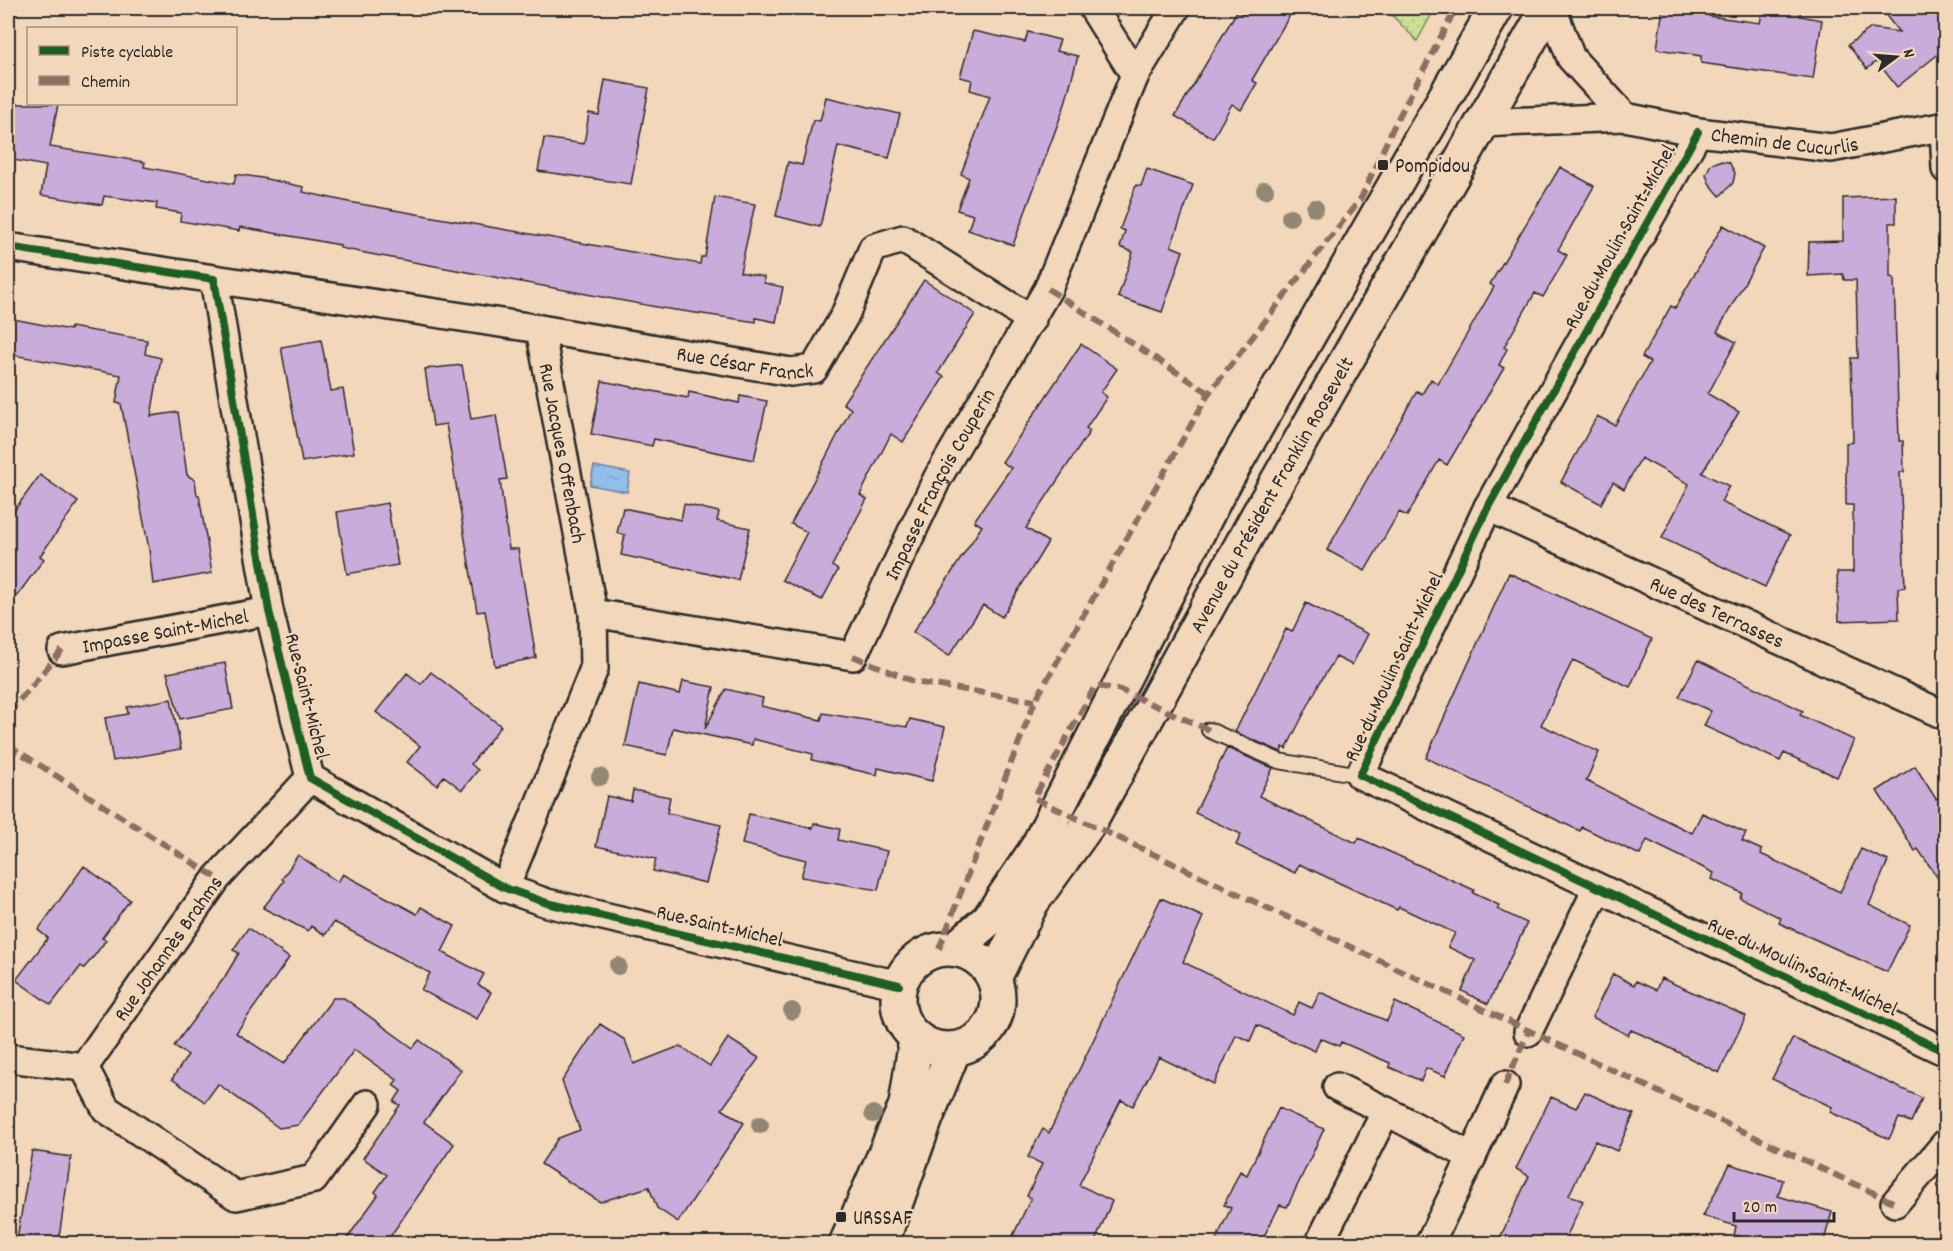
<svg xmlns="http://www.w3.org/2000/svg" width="1953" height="1251" font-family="Dekko,sans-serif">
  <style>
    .grass { fill: url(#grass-dots); stroke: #7c8660; stroke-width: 1.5 }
    .water { fill: url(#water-ripples); stroke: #69839e; stroke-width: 1.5 }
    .building { fill: #c9acd9; stroke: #2b2b2b; stroke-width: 1.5 }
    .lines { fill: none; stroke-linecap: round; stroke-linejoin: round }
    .lane-casing { stroke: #2b2b2b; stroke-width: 18 }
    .street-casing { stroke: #2b2b2b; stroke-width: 32 }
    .secondary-casing { stroke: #2b2b2b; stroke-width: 38 }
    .lane { stroke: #f3d7ba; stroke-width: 14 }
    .street { stroke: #f3d7ba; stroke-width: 27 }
    .secondary { stroke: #f3d7ba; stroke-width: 33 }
    .quiet { stroke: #8d6e63; stroke-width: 6; stroke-dasharray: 12 6; stroke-linecap: butt }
    .cycleway-casing { stroke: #f3d7ba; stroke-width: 11 }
    .cycleway { stroke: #1b5e20; stroke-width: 8 }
    .tree { fill: #928774 }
    .poi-dot { fill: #2b2b2b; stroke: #f3d7ba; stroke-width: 2 }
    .labels { text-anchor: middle; stroke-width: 4.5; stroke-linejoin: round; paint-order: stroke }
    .street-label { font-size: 21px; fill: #2b2b2b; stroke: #f3d7ba }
    .poi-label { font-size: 21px; fill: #2b2b2b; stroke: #f3d7ba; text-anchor: start }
  </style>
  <defs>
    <pattern id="grass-dots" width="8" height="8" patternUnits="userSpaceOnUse" patternTransform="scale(1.5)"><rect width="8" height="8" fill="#cce095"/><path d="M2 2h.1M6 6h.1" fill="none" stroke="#afc081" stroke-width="1.8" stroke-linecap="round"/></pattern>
    <pattern id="water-ripples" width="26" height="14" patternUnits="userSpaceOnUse" patternTransform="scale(1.5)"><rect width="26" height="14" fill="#92beeb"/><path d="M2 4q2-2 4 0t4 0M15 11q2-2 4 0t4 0" fill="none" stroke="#7ea3ca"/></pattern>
  </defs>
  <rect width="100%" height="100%" fill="#f3d7ba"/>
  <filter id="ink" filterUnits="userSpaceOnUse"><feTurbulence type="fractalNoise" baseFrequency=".0167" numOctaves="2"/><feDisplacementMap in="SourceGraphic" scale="12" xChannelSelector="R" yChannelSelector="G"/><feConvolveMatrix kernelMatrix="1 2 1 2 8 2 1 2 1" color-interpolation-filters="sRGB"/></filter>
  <g filter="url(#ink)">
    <path class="grass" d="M1385,8H1435L1417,41Z"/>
    <path class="water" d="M594,466L630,473L627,492L590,485Z"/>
    <path class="building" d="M1246,8H1294L1252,80L1257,83L1241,110L1232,104L1213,138L1175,116L1237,11L1242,14Z
      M1663,8H1711L1709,16L1760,23L1763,8H1801L1800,16L1822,20L1813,79L1701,63V56L1657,49Z
      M1880,8H1946V48L1897,87L1877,61L1867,69L1848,45L1871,28L1899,32Z
      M973,31L1025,42L1028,32L1060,40L1056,51L1078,56L1064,107L1013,245L968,230L973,215L957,210L969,178L961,174L990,96L970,90L972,80L960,77Z
      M605,80L649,88L631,184L538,171L544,138L584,144L589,113L599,115Z
      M826,97L900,114L889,158L838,146L820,227L776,216L788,162L802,165L813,120L820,121Z
      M8,104H58L50,147L145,162L144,167L234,184L236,174L262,178L304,187L303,192L349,202L700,264L701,257H705L715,197L755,204L740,272L764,277V283L783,287L776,322L756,318V322L662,308L365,253L340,248V245L240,227L239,231L180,221L181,213L156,209L157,203L104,196L102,205L41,195L46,166L8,159Z
      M1720,161L1729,162L1735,173L1733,183L1720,196L1709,183L1706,174L1711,164Z
      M1560,167L1594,186L1558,250L1567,255L1543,297L1535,293L1504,347L1507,349L1499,365L1504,368L1447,465L1439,460L1407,516L1399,512L1365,571L1327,550L1417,391L1422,394L1431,379L1438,384L1494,287L1490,284Z
      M1147,169L1193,185L1171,246L1183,251L1162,312L1118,297L1133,252L1120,247L1125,231L1120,229L1136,185L1141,186Z
      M1896,196V223H1890V277L1894,278L1899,441H1903L1904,472H1900L1905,587L1898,588L1899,619L1839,621L1837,572H1853V505H1846V443L1853,442L1851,358H1858L1856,280H1844L1843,274L1808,276L1809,242L1843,241V198Z
      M1723,225L1764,248L1717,332L1736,342L1708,394L1739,412L1702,473L1729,486L1721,502L1790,535L1765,587L1662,538L1689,484L1641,458L1624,489L1613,482L1601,504L1561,482L1597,416L1615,425L1650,362L1642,357L1671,306L1675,308Z
      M924,280L975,314L938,373L944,377L903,442L891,434L860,495L867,499L832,566L838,570L822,600L782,580L807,532L791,524L851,409L843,403Z
      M8,318L70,330L71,327L147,340L145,354L161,358L151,416L178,412L187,475L195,480L197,495H199L212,573L153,584L149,549L121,404L116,403L121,375L8,354Z
      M321,340L331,391L343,389L354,453L302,462L281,347Z
      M1081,344L1117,369L1101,392L1107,397L1086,428L1090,431L1026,528L1048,542L1002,617L983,605L949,656L913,632L982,526L974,521L1011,468L1002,462Z
      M462,365L471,419L496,415L507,479L500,480L509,549H518L536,658L495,666L485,611L477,612L446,424L433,426L425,369Z
      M602,381L688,398L689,392L739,403L740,396L767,401L754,460L654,439L652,446L591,434Z
      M40,475L78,502L40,556L44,559L8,608V519Z
      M387,503L398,565L347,574L337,512Z
      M684,504L719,512L717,521L750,528L738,580L621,555L625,535L617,533L623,508L681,520Z
      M1509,573L1652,639L1630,687L1573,660L1541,725L1599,752L1586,781L1692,833L1702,813L1746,833L1742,841L1762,850L1761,854L1840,892L1861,849L1888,861L1869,905L1910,925L1887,972L1779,923L1781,918L1740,898L1742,893L1712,879L1714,873L1647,840L1640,855L1582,827L1580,831L1426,758Z
      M1306,603L1368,634L1352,665L1336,657L1319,684L1286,749L1283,747L1281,752L1235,732L1286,629L1292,632Z
      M1698,660L1803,711L1800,715L1854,740L1837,777L1784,753L1780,761L1704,726L1711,711L1679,697Z
      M225,663L233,709L180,719L167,673Z
      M431,672L501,726L471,764L478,770L462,790L444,776L437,785L407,762L420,746L376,712L407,673L421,684Z
      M683,681L714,687L705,729L726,689L763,698L761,706L821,720L823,713L907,727L910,719L945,727L932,781L878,768L877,775L812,760L813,754L753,739L752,745L673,728L667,755L625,746L639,684L680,694Z
      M171,699L181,749L113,761L105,718L128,714L127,707Z
      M1227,748L1273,768L1259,796L1356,843L1359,838L1474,890L1473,893L1499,905L1497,909L1527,923L1488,1004L1462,991L1475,960L1448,947L1455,933L1399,907L1397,910L1299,864L1295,873L1236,845L1241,834L1195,813Z
      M1915,766L1936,799L1946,794V890L1918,849L1915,851L1877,791Z
      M633,790L670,797L667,813L721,825L706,883L653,871L656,859L596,846L607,796L631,801Z
      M749,814L813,828L814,823L840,829L838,840L887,851L878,890L801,877L806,860L742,844Z
      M298,855L338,882L343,874L417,914L421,907L455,926L442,952L484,974L478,985L491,992L477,1019L421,990L430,973L334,922L325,935L311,926L308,931L263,908L284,881L282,879Z
      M84,866L130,900L102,938L106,940L95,955L84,968L81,966L51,1005L16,980L48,938L38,930Z
      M1161,898L1203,917L1183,962L1293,1015L1299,1002L1312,1008L1320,992L1387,1021L1395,1002L1464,1034L1445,1076L1426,1068L1421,1081L1389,1067L1390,1063L1341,1042L1339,1046L1320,1038L1315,1051L1257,1025L1250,1041L1236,1035L1214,1084L1159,1057L1133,1106L1121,1100L1079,1185L1112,1201L1094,1244H1009L1031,1198L1027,1196L1042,1164L1028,1157L1043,1129L1049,1133Z
      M248,928L289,958L236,1033L284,1064L333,998H344L413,1048L419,1040L461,1070L424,1122L454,1144L385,1244H343L378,1195L375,1192L387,1175L363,1158L400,1105L394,1102L401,1091L393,1085L397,1080L354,1050L298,1125L279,1128L218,1084L205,1102L172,1079L188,1055L174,1046L224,978L239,953L233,950Z
      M1613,974L1634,985L1636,981L1656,990L1661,978L1746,1016L1719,1073L1652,1039L1631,1030L1628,1035L1592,1017Z
      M600,1024L625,1040L634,1064L680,1046L710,1066L728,1038L759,1058L722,1109L744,1123L678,1222L657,1208L649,1187L600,1202L541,1164L558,1138L580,1130L562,1081Z
      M1793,1038L1922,1098L1911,1122L1899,1118L1889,1139L1830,1112L1832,1107L1772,1079Z
      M1585,1092L1634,1114L1617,1151L1595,1141L1569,1195L1583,1201L1563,1244H1497L1529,1176L1516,1169L1551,1097L1576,1108Z
      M1279,1108L1324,1129L1300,1180L1287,1207L1280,1205L1260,1244H1214L1231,1208L1224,1205L1240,1171L1247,1175Z
      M32,1151L71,1157L58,1244H16Z
      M1730,1164L1783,1180L1778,1196L1832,1212L1823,1244H1771L1734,1235L1736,1226L1703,1216Z"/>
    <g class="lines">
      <g class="lane-casing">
        <path id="lane" d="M1209,730L1279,761L1360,775"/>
      </g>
      <g class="street-casing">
        <g id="street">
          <path d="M1093,8L1135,75"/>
          <path d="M1552,8L1571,58L1625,117"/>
          <path id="s1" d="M1481,123L1625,117L1698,132L1831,148L1946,126"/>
          <path d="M1944,127L1946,169"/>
          <path d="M1698,132L1488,507L1360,775L1946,1052"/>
          <path d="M8,247L214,279L269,611L310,778L505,888L547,903L899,985"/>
          <path id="s2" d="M214,279L540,329L593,613L594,669L505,888"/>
          <path id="s3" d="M540,329L791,372L814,369L845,315L873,248L903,239L1032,320"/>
          <path id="s4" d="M1488,507L1946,716"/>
          <path id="s5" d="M593,613L853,656L937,479L1048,289L1135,75L1176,8"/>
          <path id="s6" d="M62,650L269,611"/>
          <path d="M1528,1032L1597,889"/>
          <path id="s7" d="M8,1058L84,1067L217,878L310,778"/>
          <path d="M84,1067L106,1109L236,1196L314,1179L367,1104"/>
          <path d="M1337,1087L1386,1111"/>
          <path d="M1472,1157L1505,1085"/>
          <path d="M1895,1203L1946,1143"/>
          <path d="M1319,1244L1386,1111L1472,1157L1429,1244"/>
        </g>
      </g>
      <g class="secondary-casing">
        <g id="secondary">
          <circle cx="948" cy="999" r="50"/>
          <path d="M955,949L989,919L1037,848L1216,497L1496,8"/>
          <path id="s8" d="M994,978L1032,902L1089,823L1257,517L1548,8"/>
          <path d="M846,1244L906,1105L916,1039"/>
          <path d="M881,1244L926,1118L954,1049"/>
        </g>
      </g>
      <use href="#lane" class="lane"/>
      <use href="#street" class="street"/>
      <use href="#secondary" class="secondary"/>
      <path class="quiet" d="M1048,289L1209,393
        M853,656L915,682L1035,701
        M8,714L62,650
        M1209,730L1118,689L1095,686L1034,798L1895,1203
        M8,745L217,878
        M939,949L1035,701L1209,393L1361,198L1393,128L1456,8
        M1505,1085L1528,1032"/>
      <g class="cycleway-casing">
        <path id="cycleway" d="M1698,132L1488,507L1360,775L1946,1052
          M8,247L214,279L269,611L310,778L505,888L547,903L899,985"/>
      </g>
      <use href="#cycleway" class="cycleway"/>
    </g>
    <g class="tree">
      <circle cx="1265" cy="190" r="9"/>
      <circle cx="1315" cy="208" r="9"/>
      <circle cx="1290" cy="217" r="9"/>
      <circle cx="600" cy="777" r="9"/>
      <circle cx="618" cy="966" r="9"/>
      <circle cx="792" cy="1011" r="9"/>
      <circle cx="873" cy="1114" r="9"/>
      <circle cx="760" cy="1125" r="9"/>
    </g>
  </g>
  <g class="poi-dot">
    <rect x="1377" y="159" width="12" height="12" rx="3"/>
    <rect x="835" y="1211" width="12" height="12" rx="3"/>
  </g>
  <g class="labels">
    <g class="street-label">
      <text dy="7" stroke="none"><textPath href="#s1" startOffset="306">Chemin de Cucurlis</textPath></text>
      <text transform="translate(1619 236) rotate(-61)" y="7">Rue du Moulin Saint-Michel</text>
      <text dy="7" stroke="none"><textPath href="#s3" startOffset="208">Rue César Franck</textPath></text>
      <text dy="7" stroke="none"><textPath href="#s2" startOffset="456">Rue Jacques Offenbach</textPath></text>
      <text dy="7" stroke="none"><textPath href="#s5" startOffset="456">Impasse François Couperin</textPath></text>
      <text dy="7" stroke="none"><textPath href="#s8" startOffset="558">Avenue du Président Franklin Roosevelt</textPath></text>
      <text dy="7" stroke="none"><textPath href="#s4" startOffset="252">Rue des Terrasses</textPath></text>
      <text dy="7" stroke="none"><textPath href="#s6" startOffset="105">Impasse Saint-Michel</textPath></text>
      <text transform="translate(1393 666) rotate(-65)" y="7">Rue du Moulin Saint-Michel</text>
      <text transform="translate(308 696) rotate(76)" y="7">Rue Saint-Michel</text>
      <text transform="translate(720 925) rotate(13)" y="7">Rue Saint-Michel</text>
      <text dy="7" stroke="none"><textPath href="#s7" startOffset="222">Rue Johannès Brahms</textPath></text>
      <text transform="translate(1803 966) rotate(25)" y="7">Rue du Moulin Saint-Michel</text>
    </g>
    <g class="poi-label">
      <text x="1395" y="172">Pompidou</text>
      <text x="853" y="1224">URSSAF</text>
    </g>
  </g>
  <rect width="1953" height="1251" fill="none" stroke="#f3d7ba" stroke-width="30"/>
  <rect x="15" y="15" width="1923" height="1221" fill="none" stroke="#2b2b2b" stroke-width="2" filter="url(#ink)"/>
  <rect x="27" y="27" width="210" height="78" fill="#f3d7ba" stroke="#a39281" stroke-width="1.5"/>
  <rect x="39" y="46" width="30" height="9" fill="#1b5e20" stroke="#a39281" stroke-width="1.5"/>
  <text x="81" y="57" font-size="18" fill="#2b2b2b">Piste cyclable</text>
  <rect x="39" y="76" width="30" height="9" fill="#8d6e63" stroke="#a39281" stroke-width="1.5"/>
  <text x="81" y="87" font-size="18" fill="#2b2b2b">Chemin</text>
  <g transform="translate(1896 57) rotate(74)" stroke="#f3d7ba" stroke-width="4.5" paint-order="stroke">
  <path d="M0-4.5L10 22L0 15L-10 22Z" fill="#2b2b2b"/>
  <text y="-9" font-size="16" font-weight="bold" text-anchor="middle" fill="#2b2b2b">N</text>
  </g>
  <path d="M1734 1212v9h100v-9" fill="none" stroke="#2b2b2b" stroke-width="3"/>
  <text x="1743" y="1212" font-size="18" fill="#2b2b2b" stroke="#f3d7ba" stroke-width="4.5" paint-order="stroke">20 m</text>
</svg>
